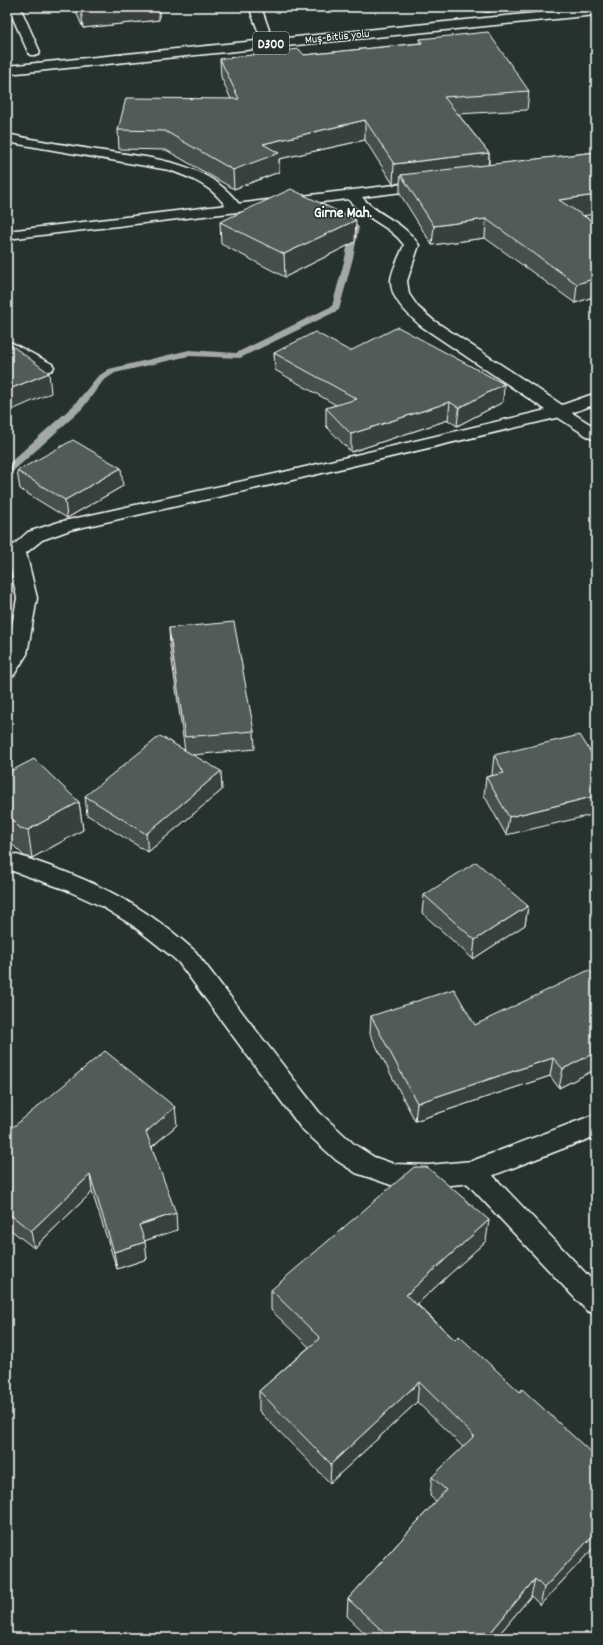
<svg xmlns="http://www.w3.org/2000/svg" width="603" height="1645" font-family="Dekko,sans-serif">
  <style>
    .lines { fill: none; stroke-linecap: round; stroke-linejoin: round }
    .stream { fill: #a4a9a7; fill-rule: evenodd }
    .lane-casing { stroke: #fff; stroke-width: 3 }
    .street-casing { stroke: #fff; stroke-width: 3 }
    .highway-casing { stroke: #fff; stroke-width: 3 }
    .lane { fill: #26332d; fill-rule: evenodd }
    .street { fill: #26332d; fill-rule: evenodd }
    .highway { fill: #26332d; fill-rule: evenodd }
    .wall { fill: #464f4b; stroke: #fff }
    .shaded-wall { fill: #39403d; stroke: #fff }
    .building { fill: #515c57; stroke: #fff }
    .labels { text-anchor: middle; stroke-width: 3; stroke-linejoin: round; paint-order: stroke }
    .far-street-label { font-size: 12px; fill: #fff; stroke: #26332d }
    .shield { fill: #26332d; stroke: #bec2c0; stroke-width: 1 }
    .shield-label { font-size: 13px; font-weight: bold; fill: #fff }
    .far-district-label { font-size: 15px; font-weight: bold; fill: #fff; stroke: #26332d }
  </style>
  <rect width="100%" height="100%" fill="#26332d"/>
  <filter id="ink" filterUnits="userSpaceOnUse"><feTurbulence type="fractalNoise" baseFrequency=".025" numOctaves="2"/><feDisplacementMap in="SourceGraphic" scale="8" xChannelSelector="R" yChannelSelector="G"/><feConvolveMatrix kernelMatrix="1 2 1 2 8 2 1 2 1" color-interpolation-filters="sRGB"/></filter>
  <g filter="url(#ink)">
    <g class="lines">
      <path class="stream" d="M355,224L359,227L353,258L339,310L240,358L189,356L115,373L103,381L82,409L11,473L7,474V465L74,405L97,377L109,369L189,350L236,353L332,306L345,258L351,227Z"/>
      <g class="lane-casing">
        <path id="lane" d="M7,134C37,141 67,145 97,150C149,158 209,160 242,208L240,211C229,214 225,204 218,197C205,183 186,176 169,170L18,144L7,142Z
          M7,341L12,343L52,364L54,367L52,370L46,372L40,370L7,352Z
          M560,407L566,409L596,428V440L590,438L554,415L552,412L554,409Z
          M473,1161L482,1164L596,1284V1314L587,1311L464,1180L460,1172L464,1164Z"/>
      </g>
      <g class="street-casing">
        <path id="street" d="M8,7H20L40,52L38,55H30L28,52Z
          M249,7H261L269,30L267,33H259Z
          M479,7H491L492,8L490,11C485,12 482,11 479,7Z
          M429,181L434,182L436,185L434,188L362,197C379,217 402,220 419,245L407,281L409,294L418,307L433,320L562,405L596,393V404L560,417L284,482L70,530L42,540L26,553L37,598L27,654L14,675L7,677V654L17,598L7,551L28,532L59,522L284,472L546,410L421,326C409,315 390,299 391,280C392,269 400,256 404,245C390,225 364,219 348,199L7,239V231Z
          M7,852C82,875 136,898 195,951L319,1112L354,1144L374,1157L394,1164L429,1165L472,1161L596,1114V1136L473,1183L429,1187L394,1186L356,1173L336,1160L301,1128L179,963L170,955L132,925L101,906L64,889L7,869Z"/>
      </g>
      <g class="highway-casing">
        <path id="highway" d="M596,7V15L7,74V66Z"/>
      </g>
      <use href="#lane" class="lane"/>
      <use href="#street" class="street"/>
      <use href="#highway" class="highway"/>
    </g>
    <path class="wall" d="M74,7H159V20L83,28Z
      M420,39L529,91L527,110L458,114L489,153V165L595,152L596,146V214L583,215L596,224V296L575,303L485,238L432,245L400,194V183L393,184L365,140L279,159V172L234,189L166,150L119,149L118,130L231,99L221,77L220,59L304,55L420,43Z
      M220,222L355,242L285,277L221,244Z
      M350,351L503,402L457,426L448,420L351,452L326,426V408L336,405L275,370L274,353Z
      M17,471L123,486L67,518L20,489Z
      M169,628L254,731L255,749L193,755L222,790L148,852L87,815L85,796L185,751L170,647Z
      M494,755L596,761L506,835L484,795L486,777L493,775L492,774Z
      M7,773L79,802L83,830L32,858L24,856L7,839Z
      M424,895L528,906L525,925L473,959L422,913Z
      M596,977V1069L559,1088L550,1076L415,1121L370,1034L371,1016L475,1025Z
      M177,1125L152,1147L177,1230L144,1241L147,1259L117,1269L92,1192L34,1248L7,1227V1132Z
      M486,1241L417,1304L455,1340L520,1392L596,1457V1545L540,1605L531,1596L496,1638H370L347,1616L348,1599L436,1501L430,1496L432,1477L463,1447L417,1402L330,1483L259,1411V1391L309,1347L271,1310V1290Z"/>
    <path class="shaded-wall" d="M88,7H159V20L83,28L81,8Z
      M365,120V140L279,159V172L234,189L233,170L263,144Z
      M489,153L488,172L401,175L400,183L393,184L394,164Z
      M596,195V214L557,219L559,200Z
      M486,219L485,238L432,245L434,226Z
      M356,220L355,242L285,277L284,254Z
      M596,278V296L575,303L577,284Z
      M49,373L51,393L7,412V390Z
      M504,384L503,402L457,426L459,408Z
      M450,402L448,420L351,452V434Z
      M121,468L123,486L67,518L65,500Z
      M221,771L222,790L148,852L146,834Z
      M596,796V814L506,835L509,817Z
      M79,802L83,830L32,858L28,830Z
      M528,906L525,925L473,959L475,940Z
      M596,1052V1069L559,1088L563,1069Z
      M553,1058L550,1076L415,1121L417,1103Z
      M175,1107L177,1125L148,1150L146,1132Z
      M90,1175L92,1192L34,1248L31,1231Z
      M176,1213L177,1230L141,1242L139,1225Z
      M489,1220L486,1241L405,1315L406,1295Z
      M145,1242L147,1259L117,1269L114,1252Z
      M419,1382L417,1402L330,1483L331,1464Z
      M596,1532V1545L540,1605L544,1588Z
      M535,1579L531,1596L496,1638H486Z"/>
    <path class="building" d="M488,32L529,91L444,97L489,153L394,164L365,120L263,144L279,153L233,170L165,131L118,130L126,98L239,99L220,59L299,49L304,55L422,43L420,39Z
      M596,152V195L559,200L596,224V278L577,284L486,219L434,226L401,175Z
      M291,189L356,220L284,254L220,222Z
      M398,327L504,384L459,408L450,402L351,434L326,408L357,399L274,353L315,332L350,351Z
      M7,342L49,373L7,390Z
      M73,440L121,468L65,500L17,471Z
      M234,622L254,731L185,737L169,628Z
      M580,735L596,761V796L509,817L486,777L504,773L494,755Z
      M160,736L221,771L146,834L85,796Z
      M34,759L79,802L28,830L20,828L7,815V773Z
      M476,862L528,906L475,940L424,895Z
      M589,970L596,977V1052L563,1069L553,1058L417,1103L371,1016L454,989L475,1025Z
      M105,1051L175,1107L146,1132L176,1213L139,1225L145,1242L114,1252L90,1175L31,1231L7,1212V1132Z
      M414,1167H427L489,1220L406,1295L455,1340L459,1336L520,1392L522,1389L596,1457V1532L544,1588L535,1579L486,1638H390L348,1599L446,1490L432,1477L474,1436L419,1382L331,1464L259,1391L320,1338L271,1290Z"/>
  </g>
  <g class="labels">
    <g class="far-street-label">
      <text transform="translate(337 36) rotate(-6)" y="4">Muş-Bitlis yolu</text>
    </g>
    <rect class="shield" x="253" y="32" width="36" height="22" rx="3"/>
    <g class="shield-label">
      <text x="271" y="48">D300</text>
    </g>
    <g class="far-district-label">
      <text x="343" y="217">Girne Mah.</text>
    </g>
  </g>
  <rect width="603" height="1645" fill="none" stroke="#26332d" stroke-width="24"/>
  <rect x="12" y="12" width="579" height="1621" fill="none" stroke="#fff" stroke-width="1.5" filter="url(#ink)"/>
</svg>
